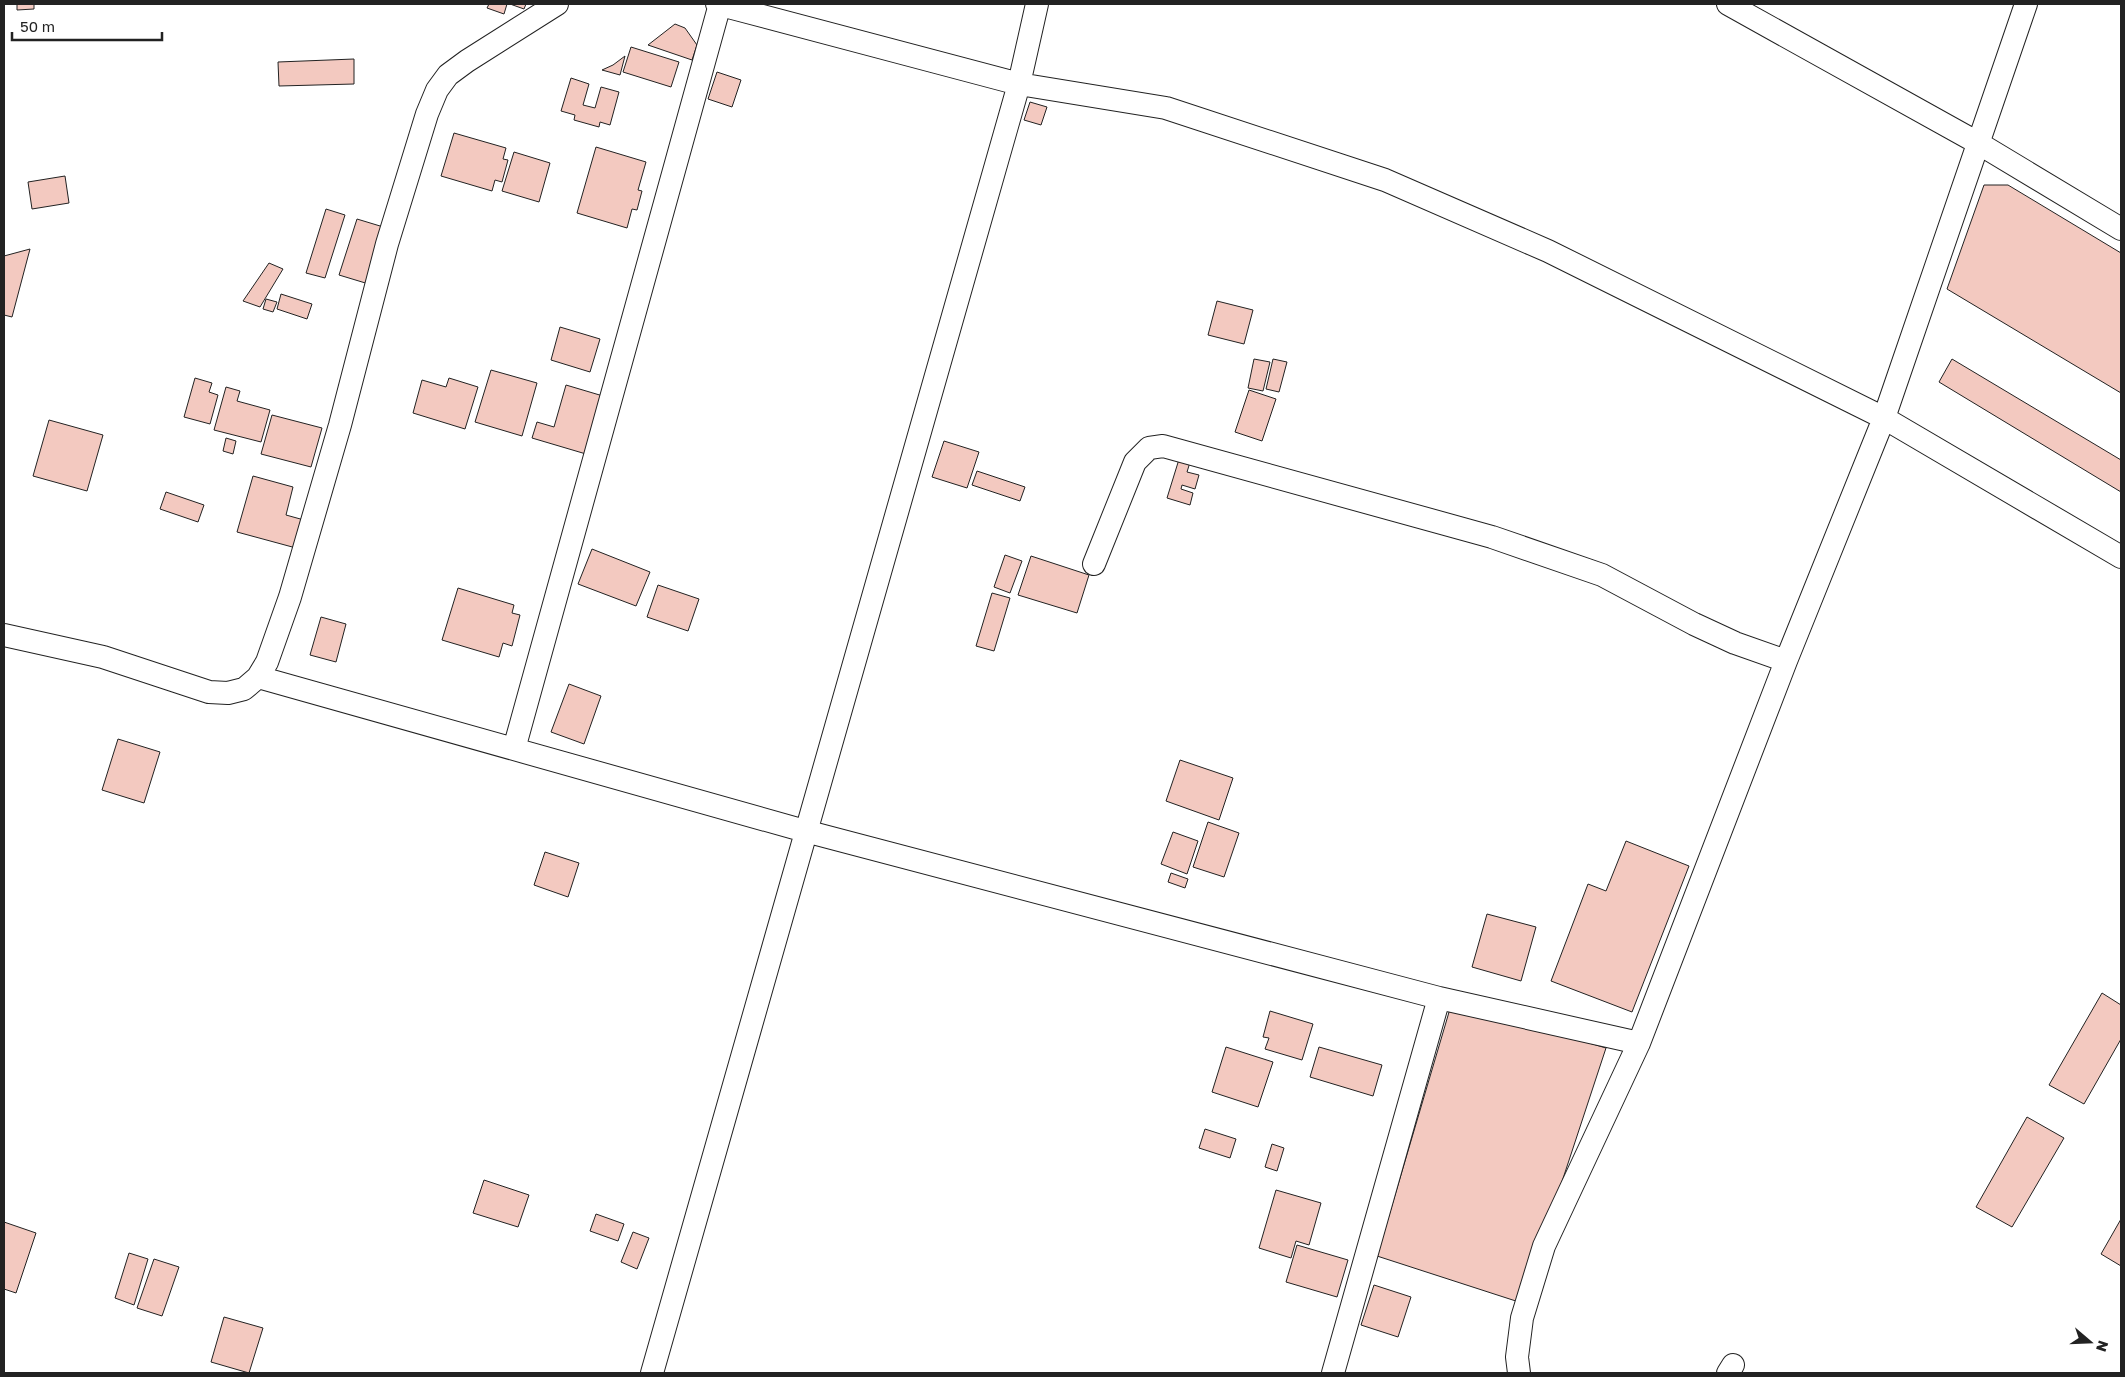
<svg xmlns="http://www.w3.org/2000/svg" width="2125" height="1377" font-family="'Golos Text',sans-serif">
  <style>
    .building { fill: #f3c9c0; stroke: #222 }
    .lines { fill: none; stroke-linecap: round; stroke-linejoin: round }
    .minor-casing { stroke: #222; stroke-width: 24 }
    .minor { stroke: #fff; stroke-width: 22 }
  </style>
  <rect width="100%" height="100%" fill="#fff"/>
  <path class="building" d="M17,4H34V9L17,10Z
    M489,4H507L504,14L487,8Z
    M510,4H526L524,9Z
    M675,24L685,28L697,45L692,60L648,45Z
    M631,47L679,62L671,87L623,72Z
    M625,56L620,75L602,70L613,65Z
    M354,59V84L279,86L278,62Z
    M717,72L741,80L732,107L708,99Z
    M571,78L589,84L583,105L595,108L601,87L619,92L610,125L600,122L599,127L574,120L575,115L561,111Z
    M1030,102L1047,107L1041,125L1024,120Z
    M454,133L506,148L503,159L508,160L502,182L495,180L492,191L441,176Z
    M596,147L646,162L638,190L642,191L637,210L632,209L627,228L577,213Z
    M514,152L550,163L539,202L502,191Z
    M65,176L69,203L32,209L28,182Z
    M1984,185H2008L2121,253V393L1947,289Z
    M326,209L345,215L325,278L306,273Z
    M357,219L390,229L372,285L339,275Z
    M30,249L12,317L4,315V256Z
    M269,263L283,269L260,307L243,301Z
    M281,294L312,304L307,319L277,309Z
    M266,299L277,302L273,312L263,309Z
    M1217,301L1253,310L1244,344L1208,335Z
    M560,327L600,339L590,372L551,360Z
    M1254,359L1270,362L1263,391L1248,388Z
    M1273,359L1287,362L1279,392L1266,389Z
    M1952,359L2121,460V492L1939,382Z
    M491,370L537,383L522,436L475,422Z
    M195,378L212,383L209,392L218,395L210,424L184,417Z
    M449,378L478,387L465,429L413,413L422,380L446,387Z
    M566,385L603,396L586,454L532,438L537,422L554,427Z
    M226,387L240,391L237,401L270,410L261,442L214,430Z
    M1249,390L1276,399L1262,441L1235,432Z
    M272,415L322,428L311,467L261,454Z
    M49,420L103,435L87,491L33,476Z
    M226,438L236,441L233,454L223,451Z
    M944,441L979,452L967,488L932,477Z
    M1180,456L1191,459L1187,472L1199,475L1195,489L1182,485L1181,489L1193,493L1190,505L1167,498Z
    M977,471L1025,487L1020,501L972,485Z
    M253,476L293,487L286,515L304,520L296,548L237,532Z
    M166,492L204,505L198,522L160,509Z
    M592,549L650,572L636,606L578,584Z
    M1005,555L1022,561L1010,593L994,587Z
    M1031,556L1089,575L1077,613L1018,595Z
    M658,585L699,599L688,631L647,617Z
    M458,588L514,605L512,613L520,615L512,646L503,643L499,657L442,640Z
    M992,593L1010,598L994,651L976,646Z
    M321,617L346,624L336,662L310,655Z
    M569,684L601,696L584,744L551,732Z
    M118,739L160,752L144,803L102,790Z
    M1180,760L1233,778L1219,820L1166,801Z
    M1208,822L1239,833L1224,877L1193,867Z
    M1173,832L1198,841L1187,874L1161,864Z
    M1626,841L1689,866L1632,1012L1551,981L1588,884L1606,891Z
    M545,852L579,863L568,897L534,885Z
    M1171,873L1188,879L1185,888L1168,882Z
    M1487,914L1536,927L1521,981L1472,967Z
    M2102,993L2121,1005V1039L2084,1104L2049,1085Z
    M1452,1002L1606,1048L1522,1303L1377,1256Z
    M1270,1011L1313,1024L1302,1060L1265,1049L1269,1038L1263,1037Z
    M1226,1047L1273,1062L1258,1107L1212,1092Z
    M1319,1047L1382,1065L1373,1096L1310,1077Z
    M2027,1117L2064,1138L2012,1227L1976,1207Z
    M1205,1129L1236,1139L1230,1158L1199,1148Z
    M1272,1144L1284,1148L1277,1171L1265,1167Z
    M484,1180L529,1195L518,1227L473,1213Z
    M1276,1190L1321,1203L1309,1245L1296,1241L1291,1258L1259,1248Z
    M596,1214L624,1224L618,1241L590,1231Z
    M2121,1219V1266L2101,1254Z
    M4,1222L36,1233L16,1293L4,1289Z
    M633,1232L649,1238L637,1269L621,1262Z
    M1297,1245L1348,1260L1337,1297L1286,1282Z
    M129,1253L148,1259L134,1305L115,1298Z
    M154,1259L179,1267L162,1316L137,1308Z
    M1374,1285L1411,1297L1398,1337L1361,1325Z
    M224,1317L263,1328L249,1373L211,1362Z"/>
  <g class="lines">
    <g class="minor-casing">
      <path id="minor" d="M717,4L1019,84L1166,108L1385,180L1548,251L1884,418L2121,557
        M1728,4L1978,143L2121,229
        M1094,564L1135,462L1149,448L1163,446L1492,537L1602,575L1694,624L1735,643L1786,661
        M4,635L103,657L209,692L228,693L244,689L258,677L267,662L290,597L340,425L387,244L427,114L437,90L448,75L467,61L557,4
        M258,677L805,831L1439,998L1639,1043
        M514,749L720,4
        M652,1373L1019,84L1037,4
        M1333,1373L1439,998
        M1519,1373L1517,1357L1522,1318L1544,1246L1639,1043L1786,661L1884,418L2026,4
        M1728,1373L1733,1365"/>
    </g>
    <use href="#minor" class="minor"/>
  </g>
  <rect width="2125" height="1377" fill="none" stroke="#222222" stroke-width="10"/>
  <g transform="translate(2090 1342) rotate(109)" stroke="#ffffff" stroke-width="4" paint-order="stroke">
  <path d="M0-4L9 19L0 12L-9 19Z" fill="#222222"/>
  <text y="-8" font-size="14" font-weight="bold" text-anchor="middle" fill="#222222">N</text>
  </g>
  <path d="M12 32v8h150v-8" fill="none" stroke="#222222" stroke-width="2.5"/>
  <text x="20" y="32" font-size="15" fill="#222222" stroke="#ffffff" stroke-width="4" paint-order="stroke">50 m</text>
</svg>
